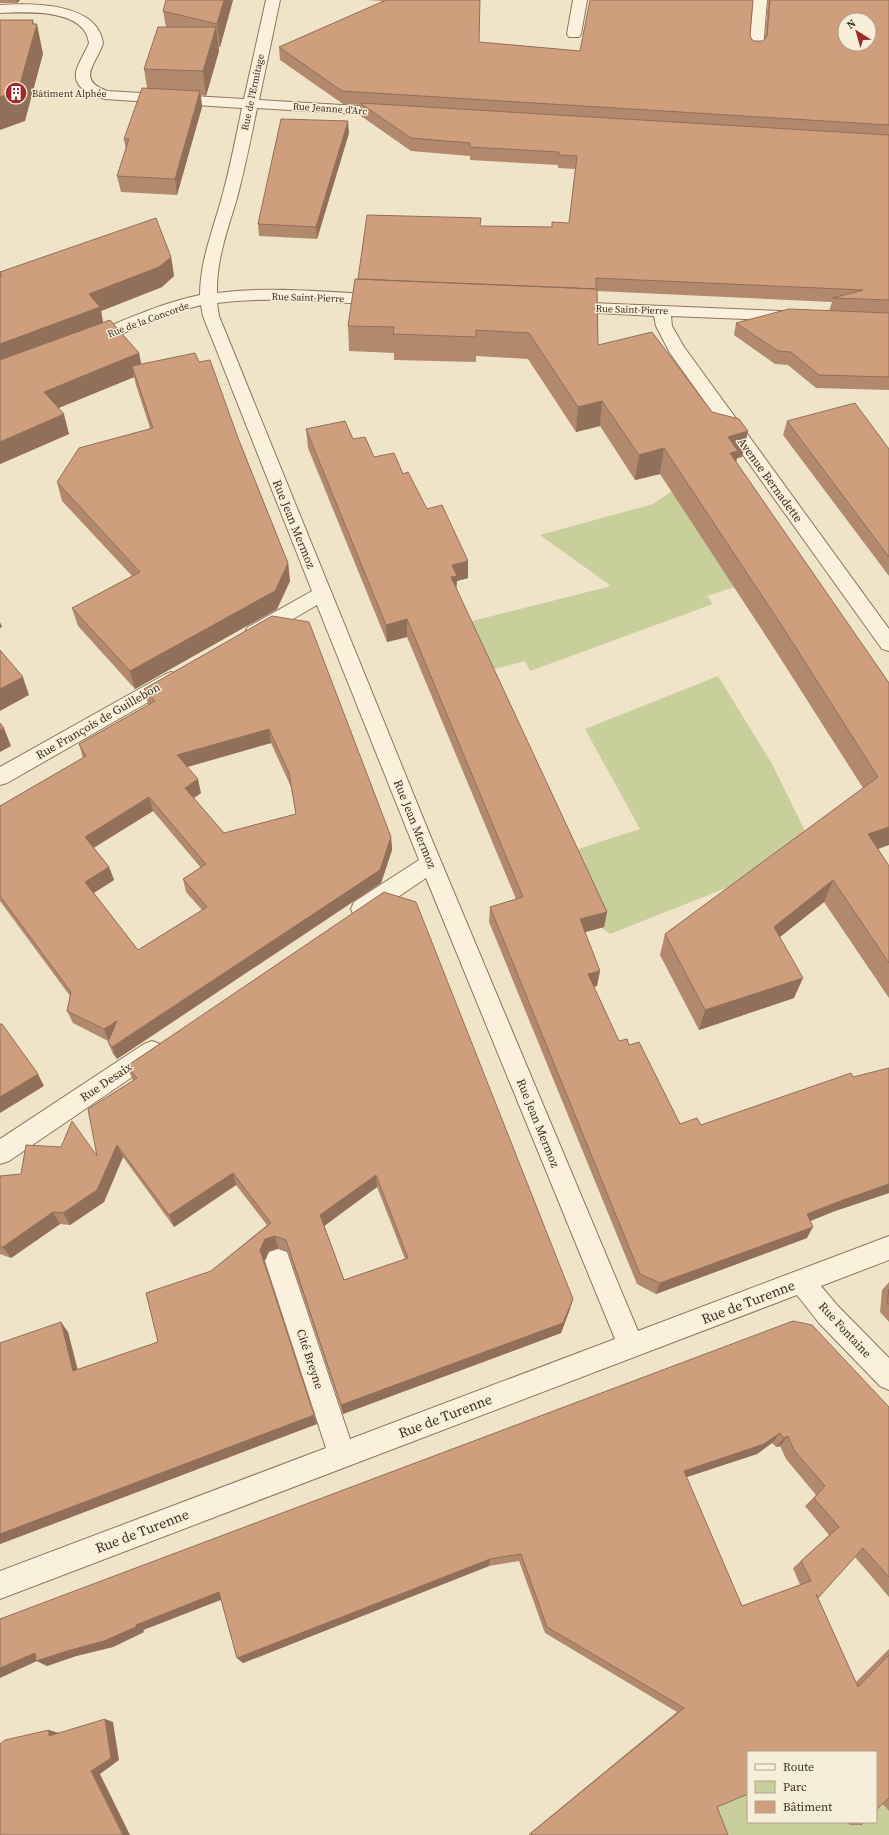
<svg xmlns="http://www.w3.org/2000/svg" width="889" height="1835" font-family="'Source Serif 4',serif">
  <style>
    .green { fill: #c9cf9b }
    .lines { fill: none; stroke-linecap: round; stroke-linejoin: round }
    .minor-casing { stroke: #8d765c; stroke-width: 2 }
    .minor { fill: #faf1dc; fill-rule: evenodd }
    .wall { fill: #b2896c; fill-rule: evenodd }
    .shaded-wall { fill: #916f58 }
    .building { fill: #cf9f7d; stroke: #916f58; fill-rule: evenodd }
    .labels { text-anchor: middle; stroke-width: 3; stroke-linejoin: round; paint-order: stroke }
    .far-street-label { font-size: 10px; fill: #3d2e20; stroke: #f7eed8 }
    .far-poi-label { font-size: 10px; fill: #3d2e20; stroke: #f7eed8; text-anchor: start }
    .street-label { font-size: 12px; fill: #3d2e20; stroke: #f7eed8 }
    .near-street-label { font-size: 14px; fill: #3d2e20; stroke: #f7eed8 }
  </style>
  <rect width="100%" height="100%" fill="#f0e4c8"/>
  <path class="green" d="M672,491L735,587L707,596L713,604L530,671L525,661L487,671L464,623L611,586L540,535L653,504Z
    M718,676L772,764L811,843L774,869L610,934L602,928L569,852L640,829L585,729Z
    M748,1792V1822H847L850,1825L853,1822H876V1801L879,1798L889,1811V1835H720L710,1808Z"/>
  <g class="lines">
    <g class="minor-casing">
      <path id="minor" d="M266,0H280L259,100L391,108L396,109L398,112L396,115L391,116L257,108C251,138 245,168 237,198C228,229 216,260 217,293C271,286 326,292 381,295L387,296L389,300L387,304L381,305C326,302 272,296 217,303L219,316L432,840L638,1331L889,1236V1260L821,1286L837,1305L889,1358V1390L880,1386L819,1323L797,1295L0,1599V1571L326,1448L265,1261L269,1252L278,1249L287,1252L350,1439L615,1339L426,878L370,916L362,918L354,916L351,909L354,902L419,860L317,605L262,637L255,639L248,637L245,632L248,627L312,591L203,316L201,305L169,314L97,344L91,345L85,344L83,340L85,336C123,321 160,303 200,295C200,261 213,230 222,197C230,168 236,137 242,108L105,99C89,95 69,86 78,66C81,58 86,51 89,43C85,8 25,12 0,13V5C30,3 98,2 103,43C97,64 75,79 107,91L244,99Z
        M573,0H587L581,34L579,37H569L567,34Z
        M753,0H767L763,49L761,52H751L749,49Z
        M567,302L803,312L805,316L803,320L797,321L671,316L672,326L684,347L889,629V651L882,649L670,353L656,326L654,316L561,311L559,307L561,303Z
        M171,672L178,675L181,680L178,685L7,783L0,785V767L164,675Z
        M152,1041L160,1044L164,1051L160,1058L9,1161L0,1164V1139L144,1044Z"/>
    </g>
    <use href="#minor" class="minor"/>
  </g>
  <path class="wall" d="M0,0H20L17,3H0Z
    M233,0L220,47H219V51L206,96L201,95L202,107L177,195L121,192L117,176L126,150L124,139L147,88L144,69L166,27L163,11Z
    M367,0H480L479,42L580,51L750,36L753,41H763L765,38L768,0H889V390L816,388L788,365L775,364L734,335L736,323L829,311L832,302L597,291L598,345L712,412L748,431L742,457L737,458L736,462L889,683L878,849L889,866V998L824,902L780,937L794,998L699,1030L660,955L665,934L863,788L777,653L660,474L635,480L600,426L576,432L528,359L476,356V362L394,360V353L349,351L348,326L358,280L480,226L552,227L569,223L575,169L558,168V165L470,160V156L411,151L361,116L360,105L343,104L280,60L279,47L384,1Z
    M349,133L317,239L259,236L258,224Z
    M171,257L174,276L162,287L101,311L103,322L139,353L141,364L199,362L238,438L288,563L290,581L277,609L135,689L78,626L72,608L132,576L62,501L57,482L150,428L136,385L134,377L58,408L69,434L0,464V272Z
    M787,421L889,449V576L783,435Z
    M306,429L353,439L374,457L403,474L427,509L468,578L457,581L456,588L607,912L604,927L585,932L597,986L594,987L619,1041L629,1045L680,1124L701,1125L853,1077L889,1068V1193L835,1211L810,1221L807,1238L656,1294L637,1284L489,922L490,907L516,899L407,637L387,642L308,448Z
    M272,616L391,837L392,850L381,883L117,1059L113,1054L108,1042V1041L73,1023L67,1011L70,996L0,901V806L83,758L79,744L149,705L148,704L144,689ZM271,743L291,787L296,814L224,833L194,798L201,793L187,767ZM153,811L201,868L183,879L186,892L202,910L138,950L94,893L114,880L109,867L94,848Z
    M384,892L570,1309L561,1333L343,1414L288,1252L278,1248L269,1251L264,1261L317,1424L0,1544V1343L68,1332L78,1370L158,1342L211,1271L267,1225L236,1185L174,1227L123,1157L104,1202L70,1225L60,1224L11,1258L0,1254V1176L21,1174L97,1156L133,1081L127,1066ZM377,1187L405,1259L344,1280L324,1225Z
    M889,1282V1322L880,1312L882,1290Z
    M889,1407V1597L855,1557L818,1598L856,1682L889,1649V1811L883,1804L876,1752H748L717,1807L728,1835H529V1834L677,1712L545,1633L519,1561L489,1566L243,1663L237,1658L221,1600L143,1630L144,1632L113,1647L76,1656L47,1666L37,1661L0,1619ZM772,1443L776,1447L780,1446L786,1459L816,1495L805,1506L829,1535L793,1568L800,1585L742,1606L686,1477L757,1454Z
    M847,1822H863L861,1825H850Z"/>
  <path class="shaded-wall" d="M16,0H20L17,3Z
    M224,0H233L220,47L217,24Z
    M33,20L35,31L37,24L43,54L25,121L0,130V97L32,24Z
    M216,27L219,51L206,96L203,71Z
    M200,91L202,107L177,195L175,179Z
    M348,121L349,133L317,239L316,227Z
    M171,257L174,276L162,287L101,311L104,327L0,366V344L89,294Z
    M139,353L143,373L132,366L134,377L49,412L44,392Z
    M602,401L600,426L576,432L578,407Z
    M64,414L69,434L0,464V442Z
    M748,431L742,457L737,458L733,476L728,437Z
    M664,448L660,474L635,480L639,455Z
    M468,561V578L457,581L456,593L451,577L452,565Z
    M288,563L290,581L277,609L135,689L130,671Z
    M407,619V637L387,642L386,625Z
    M0,622L2,627L0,628Z
    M23,677L29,695L0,711V689Z
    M4,728L11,746L0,752V730Z
    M269,729L271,743L180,769L177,755Z
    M198,779L201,793L188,802L185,788Z
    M149,797L153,811L89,850L85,837Z
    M889,827V845L859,856L868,834Z
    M391,837L392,850L381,883L117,1059L112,1047Z
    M109,867L114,880L90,895L85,882Z
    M833,880L824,902L767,947L774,927Z
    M607,912L604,927L578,934L580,919Z
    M600,971L597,986L586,989L588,974Z
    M803,978L794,998L699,1030L705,1010Z
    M117,1021L109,1041L104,1029Z
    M38,1074L44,1086L0,1113V1097Z
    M117,1145L123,1157L104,1202L70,1225L63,1213Z
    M233,1173L236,1185L174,1227L169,1215Z
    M376,1175L377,1187L323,1227L320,1215Z
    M889,1184V1193L835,1211L800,1225L807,1214L843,1200Z
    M53,1212L60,1224L11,1258L3,1247Z
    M813,1227L807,1238L656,1294L660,1283Z
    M275,1236L278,1248L269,1251L264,1261L260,1250L265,1239Z
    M573,1299L570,1309L561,1333L343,1414L341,1405Z
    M61,1322L68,1332L80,1381L73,1371Z
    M314,1415L317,1424L0,1544V1534Z
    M780,1433L772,1443L757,1454L678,1480L684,1471Z
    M788,1436L780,1446L776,1447L784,1438Z
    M490,1559L489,1566L243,1663L237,1658Z
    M219,1592L225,1598L143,1630L144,1632L113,1647L76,1656L47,1666L37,1661L0,1678V1668L35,1653L136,1625Z
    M105,1719L113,1722L119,1760L100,1774L130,1835H123L91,1771Z
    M49,1730L59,1733L49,1736Z"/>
  <path class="building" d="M166,0H224L217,24L163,11Z
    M386,0H480L479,42L580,51L590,0H753L750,36L753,41H763L767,36L770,0H889V125L342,91L279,47ZM845,20H869V44H845Z
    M0,20H33L32,24H37L18,91L0,97Z
    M158,27H216L203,71L144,69Z
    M142,88L200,91L175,179L117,176L129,139H124Z
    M360,103L889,135V300L833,298L863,290L596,278V289L358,279L367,215L481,218L480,226L552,227V222L569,223L577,156L559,155V152L470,147V143L411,138Z
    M281,119L348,121L316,227L258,224Z
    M156,218L171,257L159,267L89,294L100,307L0,344V276H2L0,272Z
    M355,279L597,289L598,345L652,332L712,412L739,419L748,431L728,437L738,451L730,453L889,683V827L868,834L889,866V963L833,880L774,927L803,978L705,1010L665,934L878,777L784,629L664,448L639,455L602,401L578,407L529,333L476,330V337L393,334L394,327L348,326Z
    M789,309L889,313V377L819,375L791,352L778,351L736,323Z
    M110,320L139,353L44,392L64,414L0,442V360Z
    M195,353L199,362L210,360L238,438L288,563L275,591L130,671L72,608L140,572L57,482L79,448L153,428L132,366Z
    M855,403L889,449V557L787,421Z
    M345,421L353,439L365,437L374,457L394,453L403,474L408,472L427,509L442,505L468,561L452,565L457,576L451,577L607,912L580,919L600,971L588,974L619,1041L627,1039L629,1045L639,1042L680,1124L697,1118L701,1125L851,1073L853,1077L889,1068V1184L843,1200L807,1214L813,1227L660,1283L640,1274L490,907L523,897L407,619L386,625L306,429Z
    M272,616L309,622L391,837L380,870L112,1047L108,1042L117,1021L104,1029L67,1011L71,992L0,896V806L86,756L79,744L155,701L144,689ZM269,729L289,773L296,814L224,833L185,788L198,779L177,755ZM149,797L206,864L183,879L207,907L138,950L85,882L109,867L85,837Z
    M0,650L23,677L0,689Z
    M0,723L4,728L0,730Z
    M384,892L416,902L573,1299L563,1323L341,1405L286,1240L275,1236L265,1239L260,1250L314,1415L0,1534V1343L61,1322L73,1371L158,1342L146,1293L211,1271L271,1223L233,1173L169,1215L117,1145L97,1190L63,1213L53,1212L3,1247L0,1246V1176L21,1174L26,1145L61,1147L72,1121L97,1156L88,1109L137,1078L127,1066ZM376,1175L408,1258L344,1280L320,1215Z
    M0,1024H2L38,1074L0,1097Z
    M889,1289V1304L887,1303Z
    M793,1321L812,1325L889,1407V1577L863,1548L818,1598L816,1594L858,1687L889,1655V1798L876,1810V1752H748V1794L717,1807L728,1835H532L531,1833L684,1708L547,1627L521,1554L490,1559L237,1658L219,1592L136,1625V1627L104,1641L67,1651L36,1661L35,1653L0,1668V1619ZM780,1433L784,1438L788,1436L794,1450L825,1486L814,1498L839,1527L801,1561L811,1581L742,1606L684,1471L764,1444Z
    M105,1719L111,1758L91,1771L123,1835H0V1744L5,1740L49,1730V1736Z
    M859,1822H863L861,1825Z"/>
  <defs>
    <g id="building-disc" transform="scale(1.15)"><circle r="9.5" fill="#9e2a2b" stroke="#f7eed8"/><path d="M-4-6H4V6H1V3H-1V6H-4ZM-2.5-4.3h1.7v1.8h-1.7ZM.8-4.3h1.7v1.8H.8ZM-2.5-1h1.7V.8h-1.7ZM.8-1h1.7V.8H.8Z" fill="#fff"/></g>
  </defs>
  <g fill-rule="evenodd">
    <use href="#building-disc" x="16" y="93"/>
  </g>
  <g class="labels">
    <g class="far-street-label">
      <text transform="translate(252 92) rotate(-78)" y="4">Rue de l'Ermitage</text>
      <text transform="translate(330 108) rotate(4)" y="4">Rue Jeanne d'Arc</text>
      <text transform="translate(308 297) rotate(2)" y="4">Rue Saint-Pierre</text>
      <text transform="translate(632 309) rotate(2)" y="4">Rue Saint-Pierre</text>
      <text transform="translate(148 319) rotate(-20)" y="4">Rue de la Concorde</text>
    </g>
    <g class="far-poi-label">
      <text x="32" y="97">Bâtiment Alphée</text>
    </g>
    <g class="street-label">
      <text transform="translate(770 480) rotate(54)" y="4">Avenue Bernadette</text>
      <text transform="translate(294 524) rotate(68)" y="4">Rue Jean Mermoz</text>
      <text transform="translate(98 721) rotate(-30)" y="4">Rue François de Guillebon</text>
      <text transform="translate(415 824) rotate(68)" y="4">Rue Jean Mermoz</text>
      <text transform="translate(106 1082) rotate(-34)" y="4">Rue Desaix</text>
      <text transform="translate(538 1123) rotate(68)" y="4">Rue Jean Mermoz</text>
      <text transform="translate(845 1330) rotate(47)" y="4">Rue Fontaine</text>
      <text transform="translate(310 1359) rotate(72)" y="4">Cité Breyne</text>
    </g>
    <g class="near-street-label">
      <text transform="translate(748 1302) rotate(-21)" y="5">Rue de Turenne</text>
      <text transform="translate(445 1416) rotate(-21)" y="5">Rue de Turenne</text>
      <text transform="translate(142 1531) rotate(-21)" y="5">Rue de Turenne</text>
    </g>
  </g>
  <rect x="747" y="1751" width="130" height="72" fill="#f7eed8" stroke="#ada18e"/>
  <rect x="755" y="1764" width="20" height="6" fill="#faf1dc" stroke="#ada18e"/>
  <text x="783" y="1771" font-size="12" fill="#3d2e20">Route</text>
  <rect x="755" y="1781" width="20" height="12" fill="#c9cf9b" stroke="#ada18e"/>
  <text x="783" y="1791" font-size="12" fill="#3d2e20">Parc</text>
  <rect x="755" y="1801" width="20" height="12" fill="#cf9f7d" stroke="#ada18e"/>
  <text x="783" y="1811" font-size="12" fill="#3d2e20">Bâtiment</text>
  <g transform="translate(857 32) rotate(323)"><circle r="19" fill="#f7eed8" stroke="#ada18e"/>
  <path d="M0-3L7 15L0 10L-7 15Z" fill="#9e2a2b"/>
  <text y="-6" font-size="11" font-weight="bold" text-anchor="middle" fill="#3d2e20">N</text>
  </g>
</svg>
